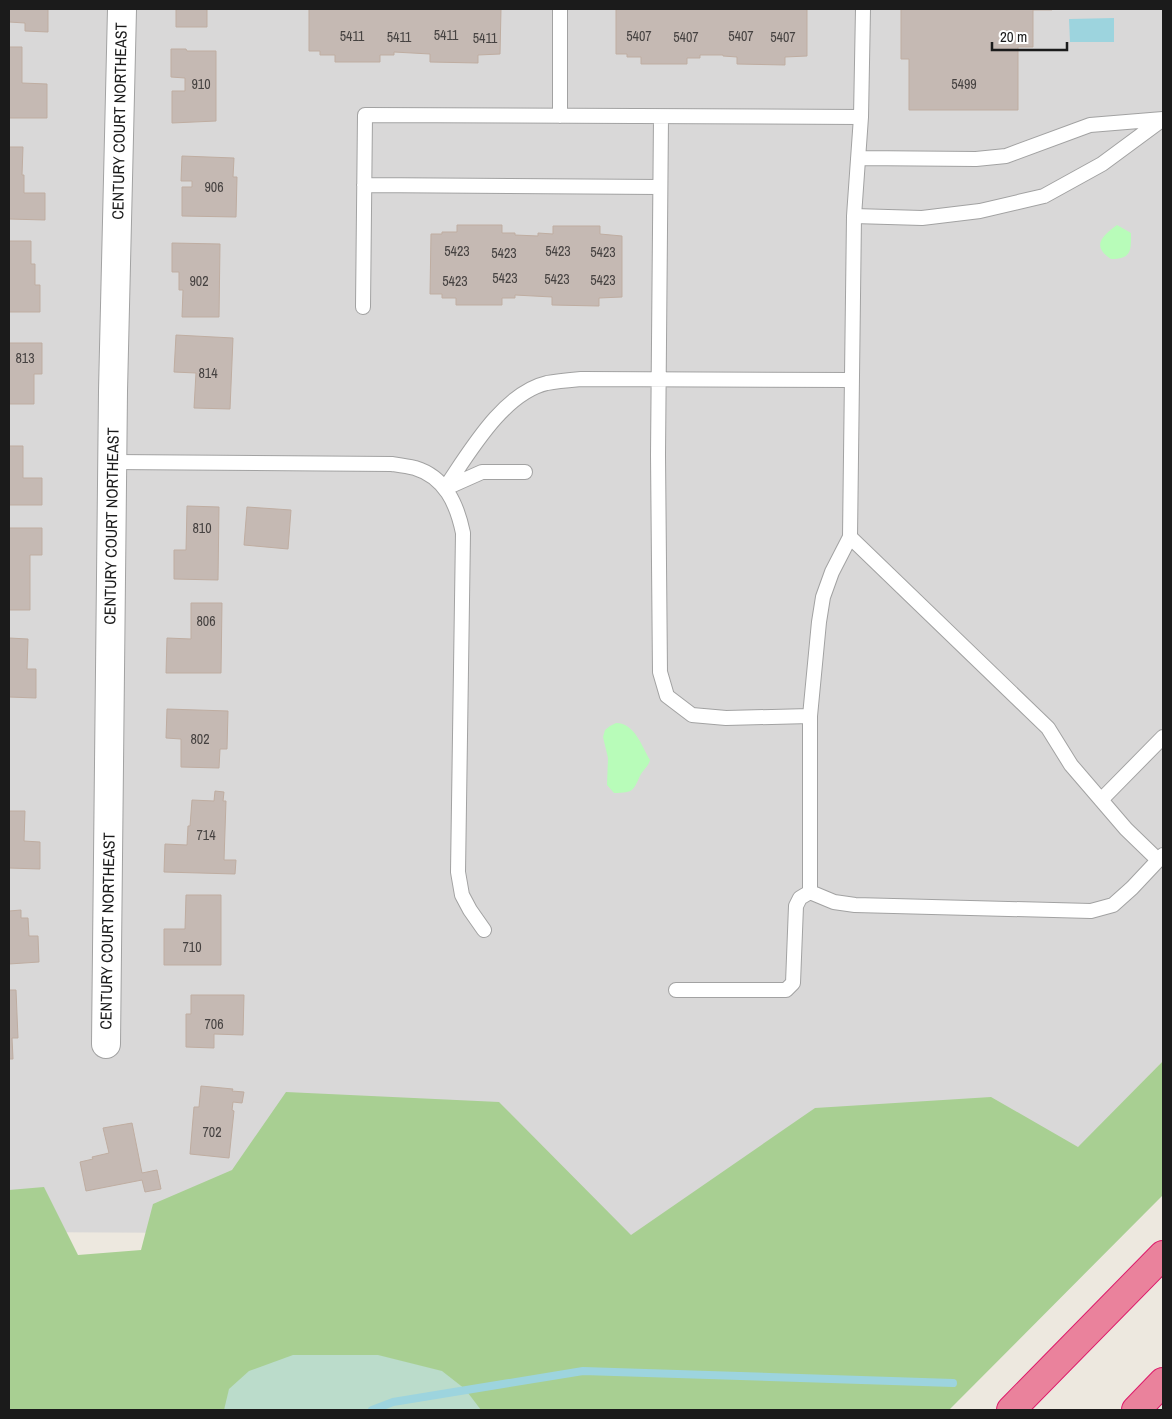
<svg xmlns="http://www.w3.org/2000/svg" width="1172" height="1419" font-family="'Archivo Narrow',sans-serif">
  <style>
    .residential { fill: #d9d8d8 }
    .forest { fill: #a8cf92 }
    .wetland { fill: #bbdccb }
    .park { fill: #b8fcb9 }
    .water { fill: #9dd4de }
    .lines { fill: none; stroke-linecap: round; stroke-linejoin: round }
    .stream { stroke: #9dd4de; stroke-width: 8 }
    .building { fill: #c5b9b3; stroke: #bfada1 }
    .service-casing { stroke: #a2a2a2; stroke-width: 16 }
    .minor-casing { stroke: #a2a2a2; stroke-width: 30 }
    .motorway-casing { stroke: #dd1b6b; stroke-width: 30 }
    .service { stroke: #fff; stroke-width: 14 }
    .minor { stroke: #fff; stroke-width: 28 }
    .motorway { stroke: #ea829c; stroke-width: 28 }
    .labels { text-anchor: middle; stroke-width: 5; stroke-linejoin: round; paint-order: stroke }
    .number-label { font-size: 14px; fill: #464241 }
    .street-label { font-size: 16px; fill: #1b1b1b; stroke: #fff }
  </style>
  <rect width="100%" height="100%" fill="#ede8df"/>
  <path class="residential" d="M9,9H1163V1061L991,1237L9,1232Z"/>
  <path class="forest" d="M1163,1061V1195L949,1410H9V1190L44,1187L78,1255L141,1250L153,1204L232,1170L286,1092L499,1102L631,1235L815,1108L991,1097L1078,1147Z"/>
  <path class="wetland" d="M293,1355H378L442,1371L465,1389L481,1410H224L229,1389L249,1371Z"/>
  <path class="park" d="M1117,225L1131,233C1131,250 1132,259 1111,259C1091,246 1102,236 1117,225Z
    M616,723C635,723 642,747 650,760C648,767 644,769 641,774C633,790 635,793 614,793L607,785L608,758L603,737L605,730L610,726Z"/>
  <path class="water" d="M1114,18V42H1070L1069,19Z"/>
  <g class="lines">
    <path class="stream" d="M372,1410L393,1402L583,1371L953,1383"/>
  </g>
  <path class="building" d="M9,9H48V32L25,31V23L9,22V28Z
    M176,9H207V27H176Z
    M309,9H501L500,54L478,55V63L430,62V54L394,52V55H380V62H335V55H320V51H309Z
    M616,9H807V56L785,57V65L737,64V57L723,56V55H700V58H687V64H641V57H627V54H616Z
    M901,9H1052V10H1033V47H1018V110H909V59H901Z
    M9,47H22V83L47,84V118H9Z
    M171,49H186L187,51H216V121L172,123V91H185V78L171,77Z
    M9,147H23L22,175H24V193H45V220L9,219Z
    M182,156L234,158L233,177H237L236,217L182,216V187H192V181H181Z
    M457,225H502V233H515V235L538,236V233L553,234V226H600V234L622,236V297L599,298V306L552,305V297L515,295V298H502V305H456V298H442V294H430L431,234H442V232H457Z
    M9,241H31V264H35V285H40V312H9Z
    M172,243L220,244L219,317H182L183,290H179V272H172Z
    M176,335L233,338L230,409L194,408L196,373L174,372Z
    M9,343H42V374H34V404H9Z
    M9,446H23V478H42V505H9Z
    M187,506L219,507L218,580L174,579V550H186Z
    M247,507L291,510L288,549L244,545Z
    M9,528H42V555H30V610H9Z
    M191,603H222L221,673H166L167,638L191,639Z
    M9,638L28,639L27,669H36V698L9,697Z
    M167,709L228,711L227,749H220L219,768L181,767V739L166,738Z
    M215,791L224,792L223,801H226L224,860H236L235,874L164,872L165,844L187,845L188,826H190L192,800L214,801Z
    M9,811H25L24,841L40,842V869L9,868Z
    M186,895H221V965H164V929H185Z
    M21,910V918H28L29,936H38L39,962L9,964V911Z
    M9,990H16L18,1038H12L13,1059H9Z
    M191,995H244L243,1035L214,1034V1048L186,1047V1014H191Z
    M201,1086L233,1089L232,1091L244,1092L242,1103L233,1102L232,1110L234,1111L229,1158L190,1154L194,1107H199Z
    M132,1123L142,1173L157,1170L161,1189L145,1192L142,1180L86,1191L80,1162L93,1159L92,1157L109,1153L103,1128Z"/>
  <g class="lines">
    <g class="service-casing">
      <path id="service" d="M560,116V9
        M661,117L658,455L660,672L667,696L692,715L726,718L810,716
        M858,158L976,159L1006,156L1090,125L1163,119
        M364,185L660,187
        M854,216L922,218L980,211L1044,196L1102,164L1163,119
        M363,307L365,115L861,117
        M112,462L392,464C399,465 407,466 415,468C445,477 457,504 463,533L458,872L462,895L470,910L484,930
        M445,488C469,453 503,393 547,383C558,381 570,380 581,379L852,380
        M446,488L482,472H525
        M850,537L1048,728L1071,765L1126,829L1158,860
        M1101,800L1163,737
        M810,892V716L819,622L823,597L832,572L850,537L854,216L861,117L863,9
        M810,892L834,902L855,905L1091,911L1113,905L1132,888L1163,855
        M676,990H786L793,983L796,906L800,898L810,892"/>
    </g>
    <g class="minor-casing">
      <path id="minor" d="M106,1044L113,391L122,9"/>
    </g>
    <g class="motorway-casing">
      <path id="motorway" d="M1011,1410L1163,1255
        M1136,1410L1163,1382"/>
    </g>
    <use href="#service" class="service"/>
    <use href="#minor" class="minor"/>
    <use href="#motorway" class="motorway"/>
  </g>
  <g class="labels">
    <g class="number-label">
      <text x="446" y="40">5411</text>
      <text x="352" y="41">5411</text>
      <text x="639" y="41">5407</text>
      <text x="741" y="41">5407</text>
      <text x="399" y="42">5411</text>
      <text x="686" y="42">5407</text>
      <text x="783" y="42">5407</text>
      <text x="485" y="43">5411</text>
      <text x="201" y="89">910</text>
      <text x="964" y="89">5499</text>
      <text x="214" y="192">906</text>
      <text x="457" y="256">5423</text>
      <text x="558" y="256">5423</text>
      <text x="603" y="257">5423</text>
      <text x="504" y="258">5423</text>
      <text x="505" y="283">5423</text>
      <text x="557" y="284">5423</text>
      <text x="603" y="285">5423</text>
      <text x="199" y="286">902</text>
      <text x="455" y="286">5423</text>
      <text x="25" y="363">813</text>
      <text x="208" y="378">814</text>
      <text x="202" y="533">810</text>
      <text x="206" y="626">806</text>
      <text x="200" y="744">802</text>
      <text x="206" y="840">714</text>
      <text x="192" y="952">710</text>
      <text x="214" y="1029">706</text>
      <text x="212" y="1137">702</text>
    </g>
    <g class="street-label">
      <text transform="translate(119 121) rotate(-89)" y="6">CENTURY COURT NORTHEAST</text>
      <text transform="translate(111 526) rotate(-89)" y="6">CENTURY COURT NORTHEAST</text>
      <text transform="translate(107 931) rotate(-89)" y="6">CENTURY COURT NORTHEAST</text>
    </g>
  </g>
  <rect width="1172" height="1419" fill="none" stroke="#1b1b1b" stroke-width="20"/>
  <path d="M992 42v8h75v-8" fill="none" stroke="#1b1b1b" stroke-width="2.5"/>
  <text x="1000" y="42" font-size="15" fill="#1b1b1b" stroke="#ffffff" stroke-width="4" paint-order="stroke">20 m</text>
</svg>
